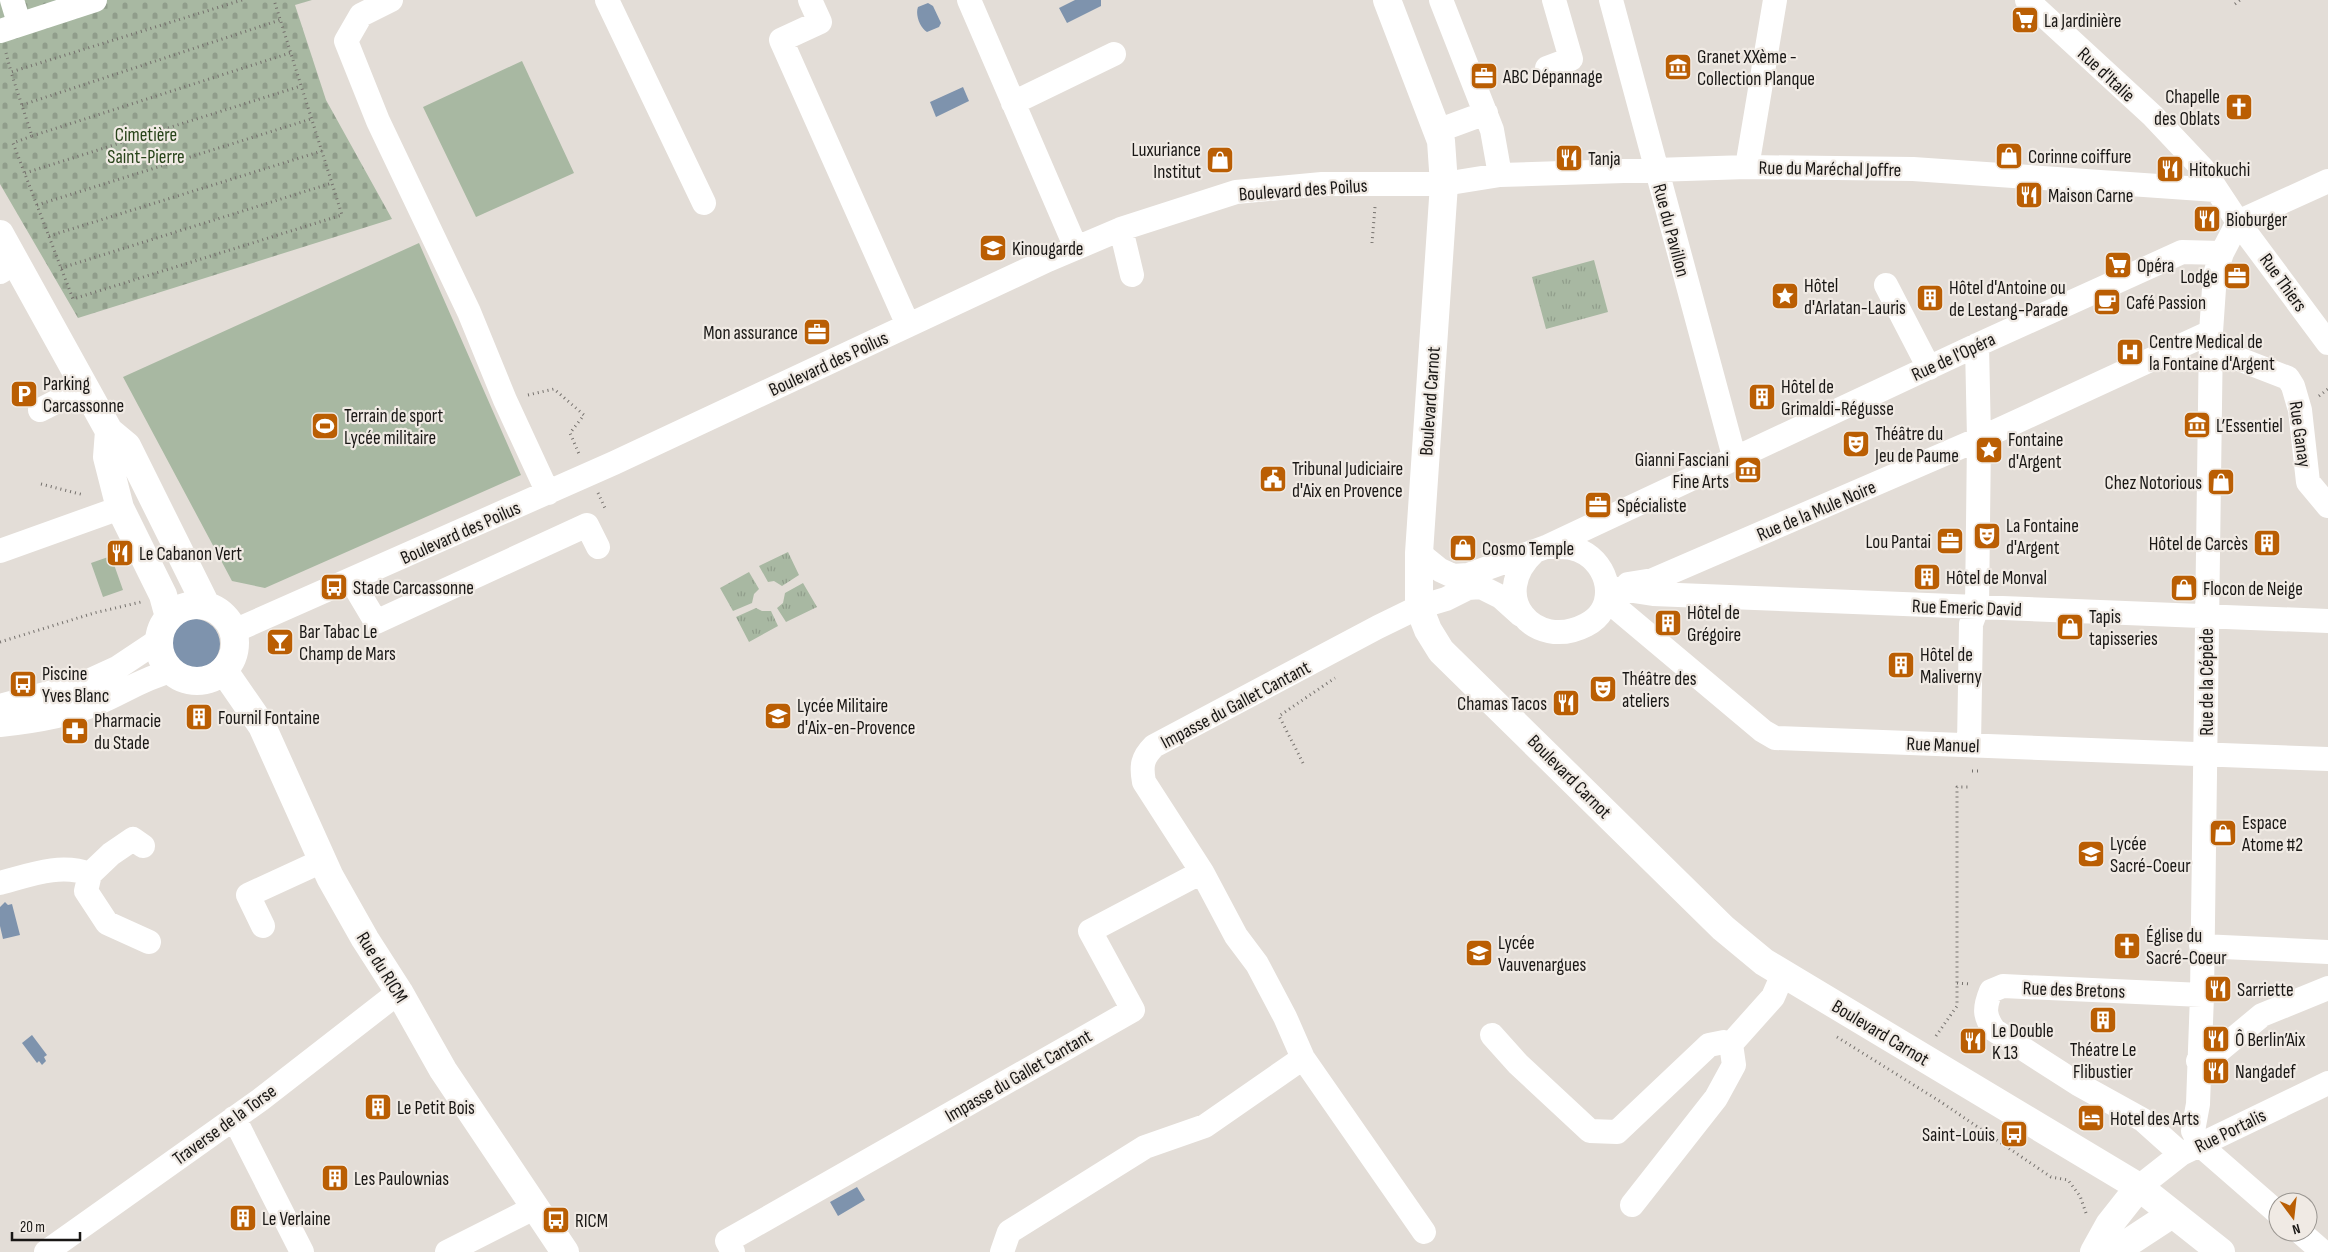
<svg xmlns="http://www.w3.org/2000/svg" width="2328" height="1252" font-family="'Sofia Sans Condensed',sans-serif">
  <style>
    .grass { fill: url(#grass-tufts) }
    .cemetery { fill: url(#cemetery-stones) }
    .pitch { fill: #a8b8a2 }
    .water { fill: #7e93ad }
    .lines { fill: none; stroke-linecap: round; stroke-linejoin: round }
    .path { stroke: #75716d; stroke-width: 3; stroke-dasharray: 1 4; stroke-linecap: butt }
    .minor { stroke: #fff; stroke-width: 24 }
    .major { stroke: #fff; stroke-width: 28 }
    .labels { text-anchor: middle; stroke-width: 4.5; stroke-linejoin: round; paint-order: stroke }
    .poi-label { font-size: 19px; fill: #191715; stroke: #f0eae4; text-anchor: start }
    .street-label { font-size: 19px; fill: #191715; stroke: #f0eae4 }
    .park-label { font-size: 19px; fill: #274319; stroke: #f0eae4 }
  </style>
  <defs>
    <pattern id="grass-tufts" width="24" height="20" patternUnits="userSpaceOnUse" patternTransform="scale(1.25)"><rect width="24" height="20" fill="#a8b8a2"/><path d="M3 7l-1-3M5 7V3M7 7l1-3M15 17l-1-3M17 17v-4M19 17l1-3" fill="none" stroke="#909d8b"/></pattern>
    <pattern id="cemetery-stones" width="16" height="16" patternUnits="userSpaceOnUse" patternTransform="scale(1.25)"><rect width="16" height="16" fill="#a8b8a2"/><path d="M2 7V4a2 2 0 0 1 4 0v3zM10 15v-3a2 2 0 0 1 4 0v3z" fill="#909d8b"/></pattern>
  </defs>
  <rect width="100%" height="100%" fill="#e3ddd7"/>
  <path class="grass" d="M1594,260L1608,312L1546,329L1532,277Z
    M788,552L799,575L782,586L774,581L768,582L759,566Z
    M749,572L759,589L754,594L752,603L733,611L720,588Z
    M803,583L817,607L786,622L777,608L783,603L785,593Z
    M756,608L762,611H771L778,626L749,642L736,617Z"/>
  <path class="cemetery" d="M0,0H312L295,5L326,100L392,219L78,318L0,184Z"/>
  <path class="pitch" d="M522,61L574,173L476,217L423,107Z
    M419,243L521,475L265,588L232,581L123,377Z
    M111,556L123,590L103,597L91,563Z"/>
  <path class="water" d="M1075,0H1101V6L1067,23L1059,8Z
    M928,3L933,6L941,23L939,27L927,32C920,28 915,15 918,7Z
    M963,87L969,101L936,117L930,102Z
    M170 644a25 25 0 1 1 50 0a25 25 0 1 1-50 0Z
    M5,902L8,905L12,904L20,935L3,939L0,926V907Z
    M32,1035L47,1055L44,1057L46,1061L42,1065L39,1061L37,1063L22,1043Z
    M857,1187L865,1200L838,1216L830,1202Z"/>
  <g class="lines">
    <path class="path" d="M242,0L11,72L32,136L13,143L73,299L342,215L274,0
      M2235,4L2240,0
      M6,53L11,72
      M22,105L280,20
      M32,136L290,53
      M25,173L301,86
      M37,205L311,119
      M49,236L322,151
      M1372,243L1375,207
      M61,268L332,183
      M528,395L554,389L584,415L570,433L579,454
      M2319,396L2328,389
      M41,484L84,495
      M598,493L605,508
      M0,642L94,613L141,602
      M1303,763L1279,716L1335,678
      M1972,771H1982
      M1957,983L1970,984
      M1936,1036L1957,1006V787H1971
      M1837,1037L1941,1102L2051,1177L2068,1180L2080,1196L2086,1213"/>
    <path class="minor" d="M12,0L19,23
      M391,0L361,15L346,41L378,121L469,312L505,400L548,493
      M607,0L704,203
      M810,0L820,22L781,40L908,325
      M969,0L1076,248
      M1441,0L1492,130L1500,175
      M1611,0L1735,460
      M2027,0L2153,116L2203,169L2238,222L2328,343
      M0,31L95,0
      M1547,68L1571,59L1554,0
      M1013,103L1114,54
      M1437,131L1486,113
      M1747,167L1775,0
      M2238,222L2222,253L2215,274L2211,332L2202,995L2198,1104L2193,1131L2200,1145L2278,1213
      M2238,222L2328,181
      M1121,229L1132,275
      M0,272L16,262
      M1886,285L1929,368
      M2211,352L2226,354L2288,378L2293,386L2300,410L2308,482L2328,506
      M40,410L85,387
      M0,551L120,508
      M1534,552C1487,596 1534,652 1586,625C1616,610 1612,571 1586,554C1574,546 1561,547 1549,547
      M1419,553L1440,570L1453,576L1468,575L1546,547L1977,345L2182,252L2222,253
      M351,580L376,622L587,525L598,547
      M1628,584L1653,580L1979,439L2211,332
      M1607,587L1653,594L2328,621
      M1607,600L1763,731L1775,738L2328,759
      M234,631L614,463L1048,260L1121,229L1236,192L1322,184H1444L1500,175L1747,167L1913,169L2216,190
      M0,706L82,684L117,668L159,640
      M0,725C29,722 71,715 98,703C124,692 142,679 171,671
      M1969,745L1971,624L1977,608L1979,439L1977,345
      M143,846L133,839L111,854L90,874L86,891L107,923L149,942
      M0,883C30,875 60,863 90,874
      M263,926L248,895L322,861
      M2201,946L2328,952
      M1492,1035L1518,1064L1590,1131L1617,1132L1709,1045L1724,1042L1731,1044L1734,1065L1716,1098L1632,1205
      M1731,1044L1773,997L1783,974
      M1303,1058L1285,1017L1257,964L1236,936L1202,872L1144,782C1141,766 1142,758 1154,746L1378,627L1419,607L1446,599L1468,588L1481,587L1501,597L1521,615
      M2198,1061L2221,1049L2262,1015L2328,988
      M234,1118L302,1252
      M2181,1154L2143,1120L2078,1084L1994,1030C1984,1016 1984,1008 1991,991L2003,986L2202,995
      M2139,1187L2181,1154L2328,1083
      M2300,1232L2323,1252
      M46,1252L260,1100L399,992
      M447,1252L534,1208
      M733,1252L727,1241L1133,1010L1090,931L1202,872
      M1002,1252L1009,1232L1145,1147L1205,1126L1303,1058L1424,1232"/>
    <path class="major" d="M1387,0L1441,141L1444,184L1419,553V607L1428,630L1441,651L1723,928L1764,962L2139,1187L2221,1252
      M0,234L109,431L127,446L206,605
      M109,431L107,457L120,508L163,595L169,617
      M159 643a38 38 0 1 1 76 0a38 38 0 1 1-76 0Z
      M224,671L262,726L330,877L365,939L399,992L443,1070L565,1252
      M2094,1252L2109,1225L2139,1187
      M2114,1252L2172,1214"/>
  </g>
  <defs>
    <g id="supermarket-square" transform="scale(1.4375)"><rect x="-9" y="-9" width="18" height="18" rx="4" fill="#ba5e03" stroke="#f0eae4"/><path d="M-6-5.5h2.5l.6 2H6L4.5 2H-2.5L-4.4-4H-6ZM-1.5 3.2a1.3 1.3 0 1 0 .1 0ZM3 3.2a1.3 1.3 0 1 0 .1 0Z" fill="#fff"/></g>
    <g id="museum-square" transform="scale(1.4375)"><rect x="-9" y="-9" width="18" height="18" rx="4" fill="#ba5e03" stroke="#f0eae4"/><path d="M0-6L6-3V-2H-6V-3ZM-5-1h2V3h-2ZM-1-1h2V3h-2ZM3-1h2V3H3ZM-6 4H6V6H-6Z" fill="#fff"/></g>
    <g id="office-square" transform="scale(1.4375)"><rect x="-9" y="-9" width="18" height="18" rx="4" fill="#ba5e03" stroke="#f0eae4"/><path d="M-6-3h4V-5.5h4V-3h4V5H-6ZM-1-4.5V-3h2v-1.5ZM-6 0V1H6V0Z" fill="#fff"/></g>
    <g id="church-square" transform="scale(1.4375)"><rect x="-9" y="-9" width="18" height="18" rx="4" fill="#ba5e03" stroke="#f0eae4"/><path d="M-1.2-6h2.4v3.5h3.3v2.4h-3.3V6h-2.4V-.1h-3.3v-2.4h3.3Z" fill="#fff"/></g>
    <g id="shop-square" transform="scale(1.4375)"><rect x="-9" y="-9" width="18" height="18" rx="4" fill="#ba5e03" stroke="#f0eae4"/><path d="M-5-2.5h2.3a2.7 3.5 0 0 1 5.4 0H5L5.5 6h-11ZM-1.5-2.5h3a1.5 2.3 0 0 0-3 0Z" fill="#fff"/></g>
    <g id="restaurant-square" transform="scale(1.4375)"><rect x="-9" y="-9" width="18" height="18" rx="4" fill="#ba5e03" stroke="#f0eae4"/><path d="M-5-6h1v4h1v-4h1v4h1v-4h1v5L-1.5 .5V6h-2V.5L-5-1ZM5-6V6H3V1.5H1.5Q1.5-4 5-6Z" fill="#fff"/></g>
    <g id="school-square" transform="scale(1.4375)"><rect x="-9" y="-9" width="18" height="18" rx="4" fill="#ba5e03" stroke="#f0eae4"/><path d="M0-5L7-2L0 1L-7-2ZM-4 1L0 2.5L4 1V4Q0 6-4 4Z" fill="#fff"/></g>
    <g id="sight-square" transform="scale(1.4375)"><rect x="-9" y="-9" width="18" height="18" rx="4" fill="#ba5e03" stroke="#f0eae4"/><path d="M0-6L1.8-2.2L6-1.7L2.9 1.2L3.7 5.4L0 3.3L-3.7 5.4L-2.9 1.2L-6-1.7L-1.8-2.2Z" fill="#fff"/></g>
    <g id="building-square" transform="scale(1.4375)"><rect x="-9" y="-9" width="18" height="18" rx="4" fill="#ba5e03" stroke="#f0eae4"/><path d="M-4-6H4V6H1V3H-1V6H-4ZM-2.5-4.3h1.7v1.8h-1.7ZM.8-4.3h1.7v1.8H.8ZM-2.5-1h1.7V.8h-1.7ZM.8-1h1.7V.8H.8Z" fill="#fff"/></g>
    <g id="cafe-square" transform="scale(1.4375)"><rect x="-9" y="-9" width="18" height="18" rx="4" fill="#ba5e03" stroke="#f0eae4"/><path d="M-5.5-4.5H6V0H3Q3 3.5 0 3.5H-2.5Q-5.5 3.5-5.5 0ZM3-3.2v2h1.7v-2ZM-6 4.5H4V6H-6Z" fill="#fff"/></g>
    <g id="hospital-square" transform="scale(1.4375)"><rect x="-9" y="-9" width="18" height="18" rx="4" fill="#ba5e03" stroke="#f0eae4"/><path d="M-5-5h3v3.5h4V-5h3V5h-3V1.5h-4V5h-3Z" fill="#fff"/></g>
    <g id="parking-square" transform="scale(1.4375)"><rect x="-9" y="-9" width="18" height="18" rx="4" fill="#ba5e03" stroke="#f0eae4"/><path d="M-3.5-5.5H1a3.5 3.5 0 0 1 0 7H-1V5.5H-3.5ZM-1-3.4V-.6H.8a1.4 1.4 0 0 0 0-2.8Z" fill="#fff"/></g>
    <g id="stadium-square" transform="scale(1.4375)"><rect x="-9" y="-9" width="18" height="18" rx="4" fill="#ba5e03" stroke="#f0eae4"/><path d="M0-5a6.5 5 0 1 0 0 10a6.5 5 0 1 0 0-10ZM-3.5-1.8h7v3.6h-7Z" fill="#fff"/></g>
    <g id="theatre-square" transform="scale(1.4375)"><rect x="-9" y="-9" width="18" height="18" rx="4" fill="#ba5e03" stroke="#f0eae4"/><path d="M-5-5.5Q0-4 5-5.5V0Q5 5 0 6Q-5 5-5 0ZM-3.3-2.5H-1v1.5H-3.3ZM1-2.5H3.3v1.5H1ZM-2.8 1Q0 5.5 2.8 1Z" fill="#fff"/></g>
    <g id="civic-square" transform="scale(1.4375)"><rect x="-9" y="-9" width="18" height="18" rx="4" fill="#ba5e03" stroke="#f0eae4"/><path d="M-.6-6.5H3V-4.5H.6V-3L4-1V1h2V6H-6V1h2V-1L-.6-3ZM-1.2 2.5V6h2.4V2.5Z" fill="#fff"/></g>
    <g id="bus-square" transform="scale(1.4375)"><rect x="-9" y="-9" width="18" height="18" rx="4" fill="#ba5e03" stroke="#f0eae4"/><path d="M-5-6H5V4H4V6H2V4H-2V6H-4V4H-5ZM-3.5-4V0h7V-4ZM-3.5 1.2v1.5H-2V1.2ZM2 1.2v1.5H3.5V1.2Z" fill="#fff"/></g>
    <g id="bar-square" transform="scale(1.4375)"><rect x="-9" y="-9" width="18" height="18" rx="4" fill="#ba5e03" stroke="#f0eae4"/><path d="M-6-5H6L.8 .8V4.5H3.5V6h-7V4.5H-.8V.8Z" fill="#fff"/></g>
    <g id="pharmacy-square" transform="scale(1.4375)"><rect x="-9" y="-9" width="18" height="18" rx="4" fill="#ba5e03" stroke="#f0eae4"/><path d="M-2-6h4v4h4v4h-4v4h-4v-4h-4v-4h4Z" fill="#fff"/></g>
    <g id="hotel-square" transform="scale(1.4375)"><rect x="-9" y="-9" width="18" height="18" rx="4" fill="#ba5e03" stroke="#f0eae4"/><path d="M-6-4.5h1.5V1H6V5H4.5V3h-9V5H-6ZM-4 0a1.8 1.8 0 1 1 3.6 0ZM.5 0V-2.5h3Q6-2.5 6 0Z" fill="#fff"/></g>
  </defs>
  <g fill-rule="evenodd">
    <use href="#supermarket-square" x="2025" y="20"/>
    <use href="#museum-square" x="1678" y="67"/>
    <use href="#office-square" x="1484" y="76"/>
    <use href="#church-square" x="2239" y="107"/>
    <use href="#shop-square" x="2009" y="156"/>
    <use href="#restaurant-square" x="1569" y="158"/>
    <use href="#shop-square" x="1220" y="160"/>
    <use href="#restaurant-square" x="2170" y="169"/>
    <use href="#restaurant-square" x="2029" y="195"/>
    <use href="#restaurant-square" x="2207" y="219"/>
    <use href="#school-square" x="993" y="248"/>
    <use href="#supermarket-square" x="2118" y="265"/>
    <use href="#office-square" x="2237" y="276"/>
    <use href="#sight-square" x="1785" y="296"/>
    <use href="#building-square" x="1930" y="298"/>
    <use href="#cafe-square" x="2107" y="302"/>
    <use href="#office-square" x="817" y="332"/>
    <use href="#hospital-square" x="2130" y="352"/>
    <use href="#parking-square" x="24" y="394"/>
    <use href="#building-square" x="1762" y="397"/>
    <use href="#museum-square" x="2197" y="425"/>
    <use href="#stadium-square" x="325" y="426"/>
    <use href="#theatre-square" x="1856" y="444"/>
    <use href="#sight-square" x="1989" y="450"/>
    <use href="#museum-square" x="1748" y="470"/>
    <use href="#civic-square" x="1273" y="479"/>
    <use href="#shop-square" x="2221" y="482"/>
    <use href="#office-square" x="1598" y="505"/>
    <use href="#theatre-square" x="1987" y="536"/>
    <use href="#office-square" x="1950" y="541"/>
    <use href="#building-square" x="2267" y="543"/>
    <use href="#shop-square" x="1463" y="548"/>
    <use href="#restaurant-square" x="120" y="553"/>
    <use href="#building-square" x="1927" y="577"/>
    <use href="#bus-square" x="334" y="587"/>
    <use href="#shop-square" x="2184" y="588"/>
    <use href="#building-square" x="1668" y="623"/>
    <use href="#shop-square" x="2070" y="627"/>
    <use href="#bar-square" x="280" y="642"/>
    <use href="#building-square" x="1901" y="665"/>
    <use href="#bus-square" x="23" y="684"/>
    <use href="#theatre-square" x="1603" y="689"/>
    <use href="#restaurant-square" x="1566" y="703"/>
    <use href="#school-square" x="778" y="716"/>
    <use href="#building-square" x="199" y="717"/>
    <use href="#pharmacy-square" x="75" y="731"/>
    <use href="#shop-square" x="2223" y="833"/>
    <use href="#school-square" x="2091" y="854"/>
    <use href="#church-square" x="2127" y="946"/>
    <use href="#school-square" x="1479" y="953"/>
    <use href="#restaurant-square" x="2218" y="989"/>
    <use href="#building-square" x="2103" y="1020"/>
    <use href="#restaurant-square" x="2216" y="1039"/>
    <use href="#restaurant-square" x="1973" y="1041"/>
    <use href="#restaurant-square" x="2216" y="1071"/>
    <use href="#building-square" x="378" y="1107"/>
    <use href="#hotel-square" x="2091" y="1118"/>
    <use href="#bus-square" x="2014" y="1134"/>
    <use href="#building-square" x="335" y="1178"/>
    <use href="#building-square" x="243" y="1218"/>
    <use href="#bus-square" x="556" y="1220"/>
  </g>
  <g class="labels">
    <g class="poi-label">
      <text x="2044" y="27">La Jardinière</text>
      <text x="1697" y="63">Granet XXème -<tspan x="1697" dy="22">Collection Planque</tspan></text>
      <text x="1503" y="83">ABC Dépannage</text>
      <text x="2220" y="103" text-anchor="end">Chapelle<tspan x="2220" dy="22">des Oblats</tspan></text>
      <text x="1201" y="156" text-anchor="end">Luxuriance<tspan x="1201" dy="22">Institut</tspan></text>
      <text x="2028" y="163">Corinne coiffure</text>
      <text x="1588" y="165">Tanja</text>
      <text x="2189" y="176">Hitokuchi</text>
      <text x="2048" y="202">Maison Carne</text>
      <text x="2226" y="226">Bioburger</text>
      <text x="1012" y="255">Kinougarde</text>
      <text x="2137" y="272">Opéra</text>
      <text x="2218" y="283" text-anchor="end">Lodge</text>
      <text x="1804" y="292">Hôtel<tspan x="1804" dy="22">d'Arlatan-Lauris</tspan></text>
      <text x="1949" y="294">Hôtel d'Antoine ou<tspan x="1949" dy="22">de Lestang-Parade</tspan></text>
      <text x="2126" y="309">Café Passion</text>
      <text x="798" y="339" text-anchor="end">Mon assurance</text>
      <text x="2149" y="348">Centre Medical de<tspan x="2149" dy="22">la Fontaine d'Argent</tspan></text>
      <text x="43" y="390">Parking<tspan x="43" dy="22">Carcassonne</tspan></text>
      <text x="1781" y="393">Hôtel de<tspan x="1781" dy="22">Grimaldi-Régusse</tspan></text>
      <text x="344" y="422">Terrain de sport<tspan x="344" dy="22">Lycée militaire</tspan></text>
      <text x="2216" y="432">L’Essentiel</text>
      <text x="1875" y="440">Théâtre du<tspan x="1875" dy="22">Jeu de Paume</tspan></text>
      <text x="2008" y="446">Fontaine<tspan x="2008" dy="22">d'Argent</tspan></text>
      <text x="1729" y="466" text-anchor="end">Gianni Fasciani<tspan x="1729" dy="22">Fine Arts</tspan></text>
      <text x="1292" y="475">Tribunal Judiciaire<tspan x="1292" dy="22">d'Aix en Provence</tspan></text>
      <text x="2202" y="489" text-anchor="end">Chez Notorious</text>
      <text x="1617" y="512">Spécialiste</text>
      <text x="2006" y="532">La Fontaine<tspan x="2006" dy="22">d'Argent</tspan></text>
      <text x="1931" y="548" text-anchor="end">Lou Pantai</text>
      <text x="2248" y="550" text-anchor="end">Hôtel de Carcès</text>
      <text x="1482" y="555">Cosmo Temple</text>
      <text x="139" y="560">Le Cabanon Vert</text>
      <text x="1946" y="584">Hôtel de Monval</text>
      <text x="353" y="594">Stade Carcassonne</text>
      <text x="2203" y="595">Flocon de Neige</text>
      <text x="1687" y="619">Hôtel de<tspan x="1687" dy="22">Grégoire</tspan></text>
      <text x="2089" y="623">Tapis<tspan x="2089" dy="22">tapisseries</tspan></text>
      <text x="299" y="638">Bar Tabac Le<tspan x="299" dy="22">Champ de Mars</tspan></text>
      <text x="1920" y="661">Hôtel de<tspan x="1920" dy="22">Maliverny</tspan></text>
      <text x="42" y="680">Piscine<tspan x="42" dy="22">Yves Blanc</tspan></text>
      <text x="1622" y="685">Théâtre des<tspan x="1622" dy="22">ateliers</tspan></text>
      <text x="1547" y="710" text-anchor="end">Chamas Tacos</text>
      <text x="797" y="712">Lycée Militaire<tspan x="797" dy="22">d'Aix-en-Provence</tspan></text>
      <text x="218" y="724">Fournil Fontaine</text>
      <text x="94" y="727">Pharmacie<tspan x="94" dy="22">du Stade</tspan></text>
      <text x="2242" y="829">Espace<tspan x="2242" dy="22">Atome #2</tspan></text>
      <text x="2110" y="850">Lycée<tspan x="2110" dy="22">Sacré-Coeur</tspan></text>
      <text x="2146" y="942">Église du<tspan x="2146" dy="22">Sacré-Coeur</tspan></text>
      <text x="1498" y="949">Lycée<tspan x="1498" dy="22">Vauvenargues</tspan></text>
      <text x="2237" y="996">Sarriette</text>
      <text x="1992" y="1037">Le Double<tspan x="1992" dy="22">K 13</tspan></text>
      <text x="2235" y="1046">Ô Berlin’Aix</text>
      <text x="2103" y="1056" text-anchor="middle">Théatre Le<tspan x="2103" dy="22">Flibustier</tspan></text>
      <text x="2235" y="1078">Nangadef</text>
      <text x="397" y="1114">Le Petit Bois</text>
      <text x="2110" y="1125">Hotel des Arts</text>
      <text x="1995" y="1141" text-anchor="end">Saint-Louis</text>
      <text x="354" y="1185">Les Paulownias</text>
      <text x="262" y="1225">Le Verlaine</text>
      <text x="575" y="1227">RICM</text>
    </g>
    <g class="street-label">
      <text transform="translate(2107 74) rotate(43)" y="7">Rue d'Italie</text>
      <text transform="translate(1830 168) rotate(1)" y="7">Rue du Maréchal Joffre</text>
      <text transform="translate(1303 189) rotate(-4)" y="7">Boulevard des Poilus</text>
      <text transform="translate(1672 230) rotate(75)" y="7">Rue du Pavillon</text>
      <text transform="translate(2284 282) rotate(54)" y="7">Rue Thiers</text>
      <text transform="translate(1953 356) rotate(-25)" y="7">Rue de l'Opéra</text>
      <text transform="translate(828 363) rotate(-25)" y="7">Boulevard des Poilus</text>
      <text transform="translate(1429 401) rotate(-86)" y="7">Boulevard Carnot</text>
      <text transform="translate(2301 434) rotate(82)" y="7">Rue Ganay</text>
      <text transform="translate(1816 510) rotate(-23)" y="7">Rue de la Mule Noire</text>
      <text transform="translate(460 532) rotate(-24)" y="7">Boulevard des Poilus</text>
      <text transform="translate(1967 607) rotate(2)" y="7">Rue Emeric David</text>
      <text transform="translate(2206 682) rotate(-90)" y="7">Rue de la Cépède</text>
      <text transform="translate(1235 704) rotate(-28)" y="7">Impasse du Gallet Cantant</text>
      <text transform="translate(1943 744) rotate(2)" y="7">Rue Manuel</text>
      <text transform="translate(1570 776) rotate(45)" y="7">Boulevard Carnot</text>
      <text transform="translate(383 967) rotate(58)" y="7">Rue du RICM</text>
      <text transform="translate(2074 989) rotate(2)" y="7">Rue des Bretons</text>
      <text transform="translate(1881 1032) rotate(31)" y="7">Boulevard Carnot</text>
      <text transform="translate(1018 1075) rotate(-30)" y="7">Impasse du Gallet Cantant</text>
      <text transform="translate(224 1124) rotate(-36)" y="7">Traverse de la Torse</text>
      <text transform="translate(2230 1130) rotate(-26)" y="7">Rue Portalis</text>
    </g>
    <g class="park-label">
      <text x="146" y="141">Cimetière<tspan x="146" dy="22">Saint-Pierre</tspan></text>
    </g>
  </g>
  <g transform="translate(2293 1217) rotate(165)"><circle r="24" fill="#f0eae4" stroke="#9a9691"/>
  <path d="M0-4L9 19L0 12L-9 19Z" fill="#ba5e03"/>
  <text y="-8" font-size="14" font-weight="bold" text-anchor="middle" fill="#191715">N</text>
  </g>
  <path d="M12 1232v8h68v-8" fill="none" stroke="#191715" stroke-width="2.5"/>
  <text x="20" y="1232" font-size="15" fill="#191715" stroke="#f0eae4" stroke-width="4" paint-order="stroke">20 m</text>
</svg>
